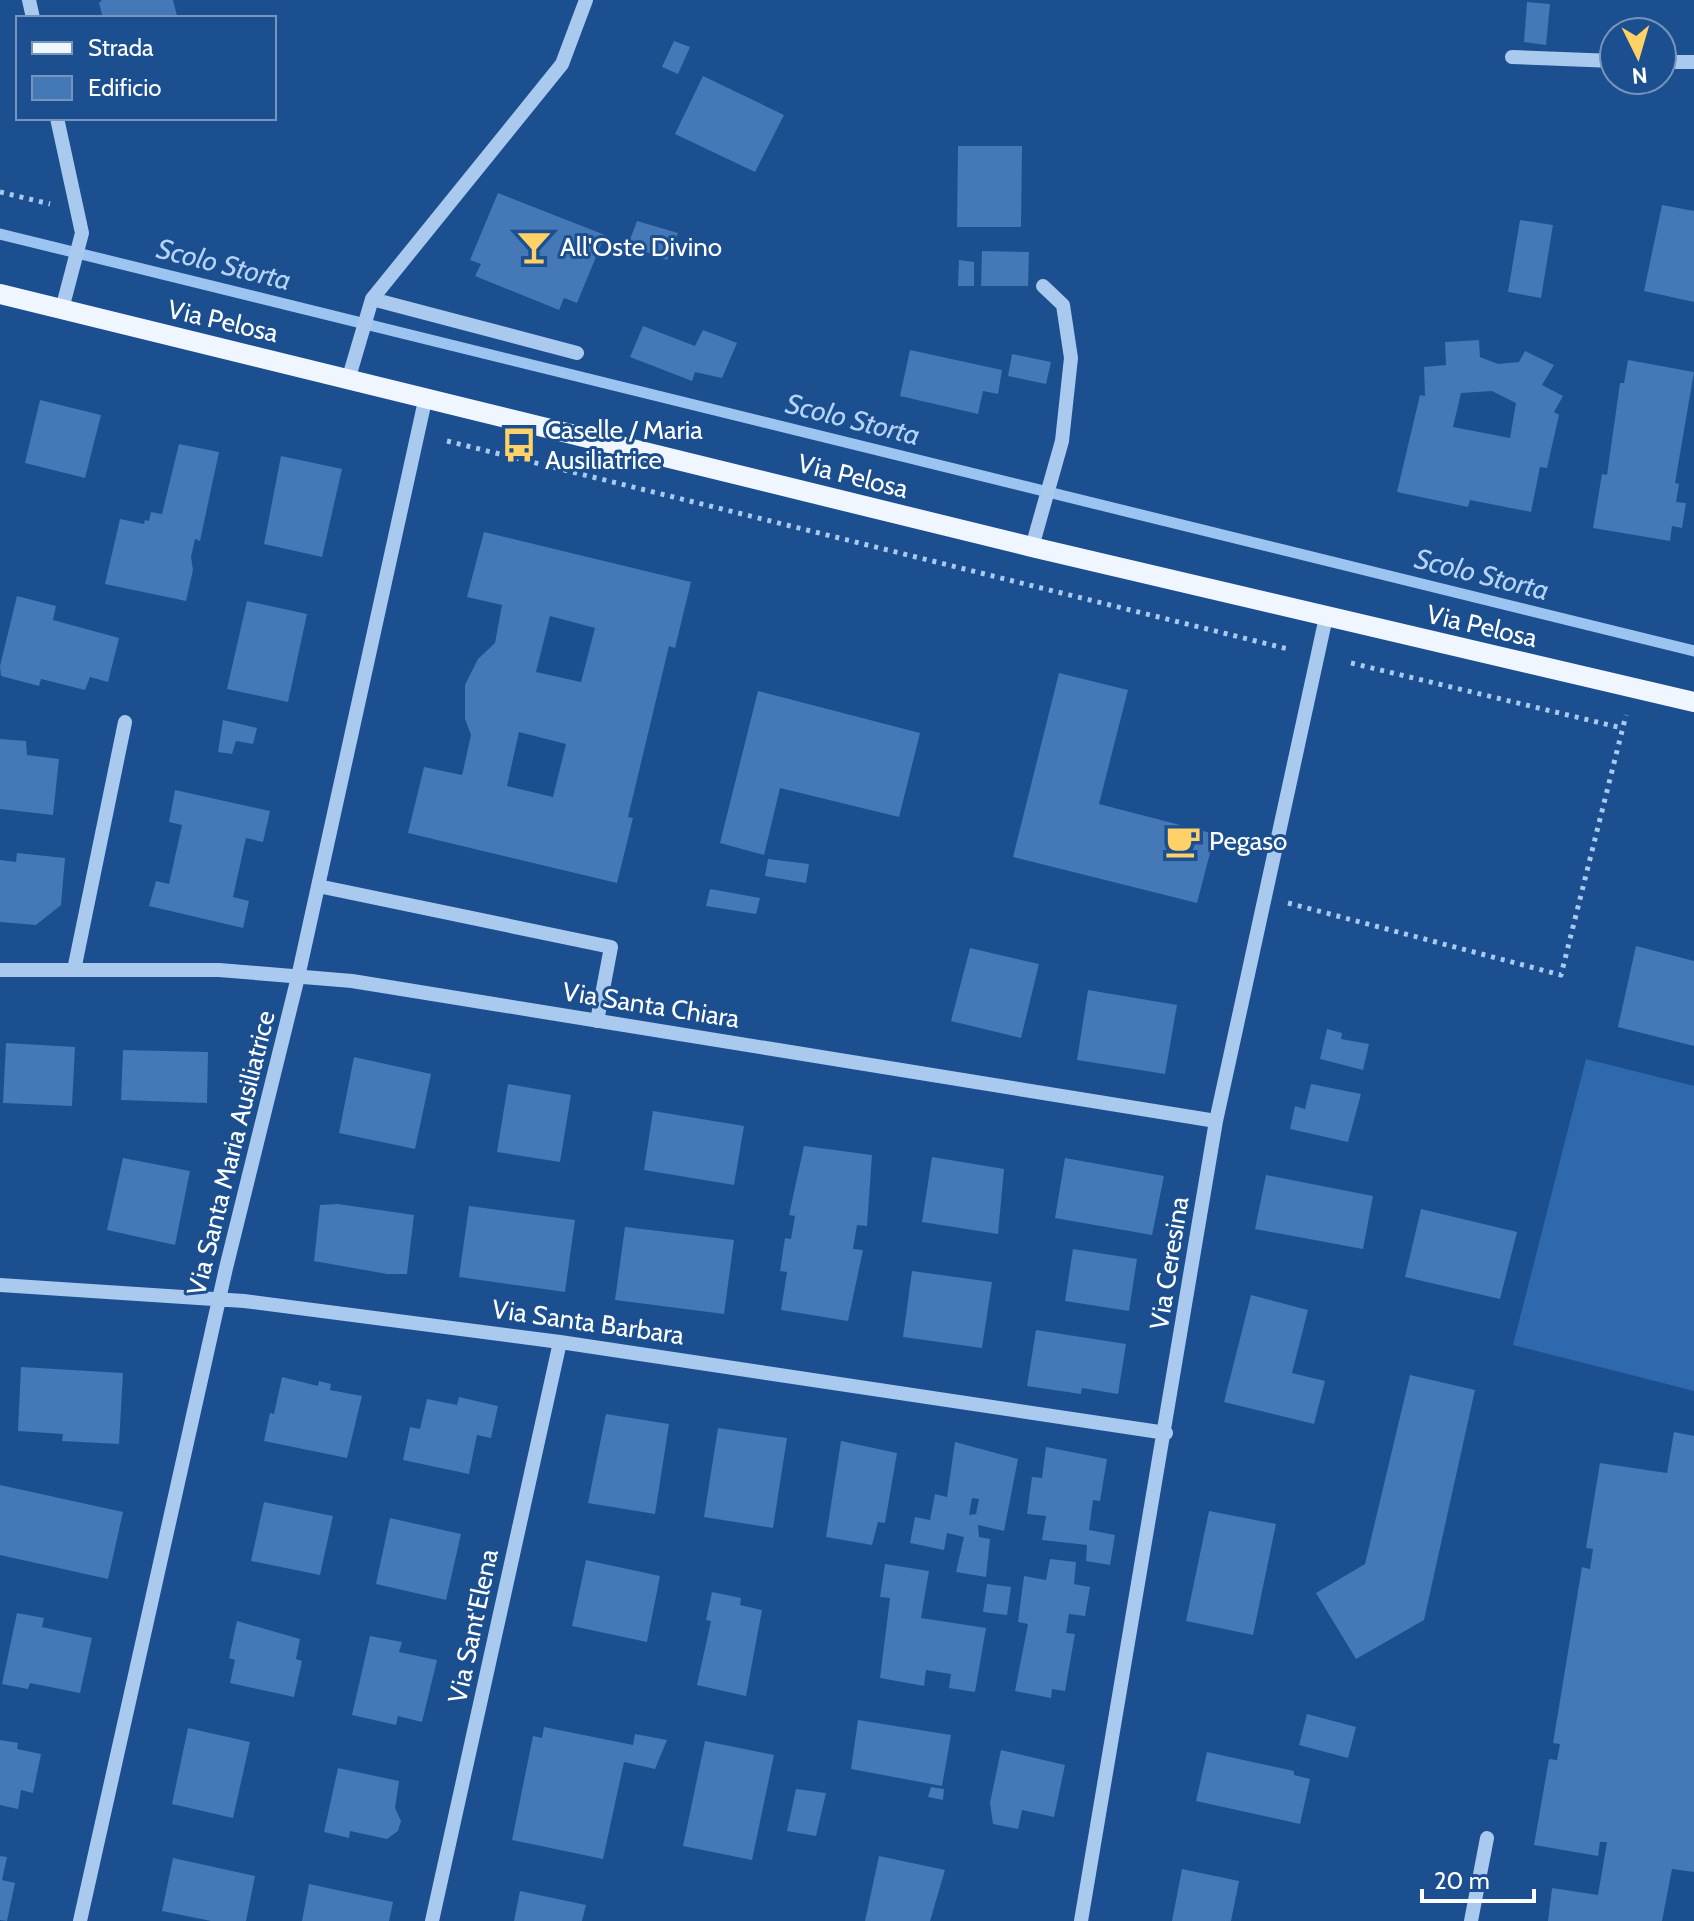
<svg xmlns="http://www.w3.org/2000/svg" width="1694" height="1921" font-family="Cabin,sans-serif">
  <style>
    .grass { fill: #2e69ad }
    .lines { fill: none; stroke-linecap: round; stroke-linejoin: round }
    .stream { stroke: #9cc4f0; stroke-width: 11 }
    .building { fill: #4478b7; fill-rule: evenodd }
    .path { stroke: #a9c9ee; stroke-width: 5; stroke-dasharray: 4 6; stroke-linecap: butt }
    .minor { stroke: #a9c9ee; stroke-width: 14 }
    .major { stroke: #f0f6ff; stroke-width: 20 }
    .labels { text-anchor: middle; stroke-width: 6; stroke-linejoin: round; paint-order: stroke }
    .poi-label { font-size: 26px; fill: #fff; stroke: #1b4f8f; text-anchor: start }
    .street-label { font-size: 26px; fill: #fff; stroke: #1b4f8f }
    .water-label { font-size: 28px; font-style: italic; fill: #b5d3f5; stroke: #1b4f8f }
  </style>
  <rect width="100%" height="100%" fill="#1b4f8f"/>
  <path class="grass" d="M1586,1059L1694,1086V1391L1513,1345Z"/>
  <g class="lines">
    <path class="stream" d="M0,234L1694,651"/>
  </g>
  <path class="building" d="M102,0H173L177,16L103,18L99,3Z
    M1527,2L1550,4L1546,45L1524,42Z
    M674,41L690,47L678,74L662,67Z
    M703,76L784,115L755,172L675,134Z
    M958,146H1022L1021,227H957Z
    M498,193L605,235L577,303L564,298L559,310L475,276L481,264L470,260Z
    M1662,205L1694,211V302L1644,291Z
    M1520,220L1553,225L1541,298L1508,292Z
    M637,221L678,233L667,260L628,245Z
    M982,251L1029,252L1028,286H981Z
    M959,260L974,262V286H958Z
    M643,326L695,346L703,330L737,343L722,378L695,372L692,381L630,357Z
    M1479,340L1480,357L1498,364L1519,362L1525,351L1554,365L1542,385L1563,396L1554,412L1559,415L1547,468L1540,467L1531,512L1470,500L1468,507L1397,492L1420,395L1425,396L1424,367L1446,365L1445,342ZM1492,391L1516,403L1510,438L1453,427L1461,393Z
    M910,350L1002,370L998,394L983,391L978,414L900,396Z
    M1012,354L1051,362L1046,384L1008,376Z
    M1628,360L1694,372L1675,483L1679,484L1676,502L1686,503L1682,528L1672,526L1670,541L1593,528L1602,474L1607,475L1620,383H1624Z
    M40,400L101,415L85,478L25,463Z
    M179,444L219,452L200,541L195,539L191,557L193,570L186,601L105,584L120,519L144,524L145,520L149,521L151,512L162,514Z
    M281,456L342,469L322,557L264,544Z
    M484,532L691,582L675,648L669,646L628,817L633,818L617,883L408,833L424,767L462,775L463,771L471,735L465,719V685L478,659L495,643L502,605L467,597ZM550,616L595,628L581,682L536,672ZM519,732L566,744L553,797L507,786Z
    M17,596L56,606L53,620L119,638L108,682L90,677L85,690L41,679L39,686L1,676L0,666Z
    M247,601L307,614L288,702L227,689Z
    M1059,673L1128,690L1099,804L1215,834L1197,903L1013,857Z
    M758,691L920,733L899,817L780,788L764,855L720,843Z
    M223,720L257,728L253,744L236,741L232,754L218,752Z
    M0,739L26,741L27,755L59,759L53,815L0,809Z
    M175,790L270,811L263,842L246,838L233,897L249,901L243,928L149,906L156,881L169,884L182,825L169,822Z
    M17,853L65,858L61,905L36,925L0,922V860L16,862Z
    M768,859L809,864L806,883L765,876Z
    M710,889L760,898L756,914L706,906Z
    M1636,946L1694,961V1046L1618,1027Z
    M970,948L1039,964L1021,1038L951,1021Z
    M1088,990L1177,1005L1165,1074L1077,1060Z
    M1327,1029L1342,1033L1341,1039L1369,1044L1363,1070L1320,1059Z
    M6,1043L75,1047L72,1106L3,1103Z
    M123,1050L208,1052L207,1103L121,1100Z
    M354,1057L431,1074L415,1149L339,1133Z
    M508,1084L571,1095L560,1162L497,1152Z
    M1311,1084L1361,1094L1348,1142L1290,1129L1295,1106L1305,1109Z
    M653,1111L744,1126L734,1185L644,1170Z
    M804,1146L872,1155L867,1226L857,1225L853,1249L863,1250L848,1321L781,1310L787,1272L780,1271L785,1238L791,1239L795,1216L789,1215Z
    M932,1157L1004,1169L998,1234L922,1222Z
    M123,1158L190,1171L175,1245L107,1230Z
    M1065,1158L1164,1176L1152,1235L1055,1218Z
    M1266,1175L1373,1196L1363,1249L1255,1229Z
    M338,1204L414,1215L407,1274H387L314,1261L320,1205Z
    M469,1206L575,1220L565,1292L459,1277Z
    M1421,1209L1517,1232L1500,1299L1405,1277Z
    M625,1227L734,1240L724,1314L615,1300Z
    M1073,1249L1137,1259L1129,1311L1065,1301Z
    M912,1271L992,1282L982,1348L903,1337Z
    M1251,1295L1308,1310L1292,1373L1325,1381L1314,1424L1224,1402Z
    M1036,1330L1126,1344L1118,1394L1082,1388L1081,1394L1027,1386Z
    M21,1367L123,1373L119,1444L62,1441L63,1434L18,1431Z
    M1410,1375L1475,1390L1424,1620L1356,1659L1316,1593L1365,1564Z
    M282,1377L318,1386L319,1381L331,1384L330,1390L362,1396L347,1458L264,1441L270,1413L274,1414Z
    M459,1397L498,1406L491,1438L477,1435L469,1474L403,1460L410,1427L420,1429L427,1399L457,1405Z
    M606,1414L669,1424L655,1514L588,1503Z
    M718,1428L787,1438L773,1528L704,1517Z
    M1674,1432L1694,1436V1872L1672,1869L1662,1921H1548L1552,1888L1598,1895L1607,1842H1600L1598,1856L1534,1845L1549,1759L1557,1760L1560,1744L1553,1743L1582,1567L1590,1569L1593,1549L1586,1548L1600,1463L1667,1473Z
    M841,1441L897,1453L885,1523L878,1522L872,1545L826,1537Z
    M955,1442L1018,1459L1004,1531L978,1525L979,1537L990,1539L986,1577L956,1572L964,1537L947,1533L944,1550L910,1543L915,1517L930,1520L935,1494L947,1497ZM972,1498L979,1499L976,1514L969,1515Z
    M1046,1447L1107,1459L1100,1501L1093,1500L1089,1530L1115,1535L1110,1565L1086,1561L1087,1545L1042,1540L1046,1516L1027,1514L1032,1477L1042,1478Z
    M0,1485L123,1512L108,1579L0,1555Z
    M264,1502L333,1516L320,1575L251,1561Z
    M1209,1511L1276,1524L1253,1635L1186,1621Z
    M390,1518L461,1534L446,1600L376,1584Z
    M1050,1559L1076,1562L1074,1584L1090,1587L1085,1616L1069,1614L1066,1633L1075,1634L1065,1691L1052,1689L1051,1698L1015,1691L1028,1624L1018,1622L1024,1576L1046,1580Z
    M586,1560L660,1576L647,1642L572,1626Z
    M885,1564L929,1571L921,1618L986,1628L975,1692L949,1688L951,1674L926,1670L924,1686L880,1678L890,1598L880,1597Z
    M987,1584L1011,1587L1007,1615L983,1612Z
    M712,1592L741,1598L740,1605L762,1610L746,1696L697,1685L711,1621L706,1620Z
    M17,1613L44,1618L42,1627L92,1638L80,1693L30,1683L28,1689L2,1684Z
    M237,1621L300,1639L296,1659L302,1661L294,1697L230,1683L235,1660L229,1658Z
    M370,1636L402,1642L399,1652L437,1660L422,1722L398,1716L396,1725L352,1715Z
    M1307,1714L1356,1727L1348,1758L1299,1745Z
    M858,1720L951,1735L942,1786L851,1769Z
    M544,1727L633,1745L635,1734L667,1740L655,1769L624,1762L603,1859L512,1840L533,1736L542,1738Z
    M188,1728L250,1742L233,1818L172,1804Z
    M0,1740L18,1743L17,1749L41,1754L33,1793L21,1790L18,1809L0,1805Z
    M705,1741L774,1755L752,1860L683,1846Z
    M1001,1750L1065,1765L1054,1817L1022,1810L1018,1829L993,1824L990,1803Z
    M1207,1752L1294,1771V1775L1310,1779L1300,1824L1196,1801Z
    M338,1768L399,1781L395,1808L401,1821L398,1831L387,1839L350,1831L349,1838L324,1832Z
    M931,1787L944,1789L943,1800L928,1797Z
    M796,1789L826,1793L816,1836L787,1831Z
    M0,1856L7,1857L2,1880L15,1883L7,1921L0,1920Z
    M879,1856L945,1870L930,1921H865Z
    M173,1858L255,1876L246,1921H211L162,1911Z
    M1182,1869L1239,1881L1231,1921H1172Z
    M309,1884L393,1902L389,1921H302Z
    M520,1891L586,1905L582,1921H514Z"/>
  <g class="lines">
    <path class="path" d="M0,192L50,204
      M447,441L1288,649
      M1351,663L1622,728
      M1288,903L1561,975L1626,715"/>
    <path class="minor" d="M29,0L33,18
      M1512,57L1614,61
      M1662,62H1694
      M57,118L82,233L62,309
      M372,299L577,353
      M349,377L372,299L562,64L586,0
      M1032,547L1062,441L1071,358L1063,305L1043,286
      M318,886L611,947L597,1021
      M0,970H219L352,981L1216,1121
      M74,970L125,722
      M0,1285L244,1301L560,1342L1166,1433
      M80,1921L226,1268L298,977L426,396
      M432,1921L560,1342
      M1081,1921L1216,1121L1326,617
      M1471,1921L1487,1838"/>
    <path class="major" d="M0,294L1032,547L1694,702"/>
  </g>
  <defs>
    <g id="bar-bare" transform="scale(2.76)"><path d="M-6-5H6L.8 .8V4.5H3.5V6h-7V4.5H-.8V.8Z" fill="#ffd166" stroke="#1b4f8f" stroke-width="2.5" paint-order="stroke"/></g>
    <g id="bus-bare" transform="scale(2.76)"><path d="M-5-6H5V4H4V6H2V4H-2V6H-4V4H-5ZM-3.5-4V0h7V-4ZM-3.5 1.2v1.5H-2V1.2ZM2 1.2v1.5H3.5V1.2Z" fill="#ffd166" stroke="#1b4f8f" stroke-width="2.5" paint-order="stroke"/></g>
    <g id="cafe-bare" transform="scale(2.76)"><path d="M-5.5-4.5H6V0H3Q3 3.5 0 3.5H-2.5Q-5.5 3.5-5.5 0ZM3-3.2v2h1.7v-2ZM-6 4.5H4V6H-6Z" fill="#ffd166" stroke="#1b4f8f" stroke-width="2.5" paint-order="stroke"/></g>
  </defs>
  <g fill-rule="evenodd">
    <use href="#bar-bare" x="534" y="247"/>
    <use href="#bus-bare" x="519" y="445"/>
    <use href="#cafe-bare" x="1183" y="841"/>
  </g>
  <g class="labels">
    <g class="poi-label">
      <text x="560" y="256">All'Oste Divino</text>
      <text x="545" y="439">Caselle / Maria<tspan x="545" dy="30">Ausiliatrice</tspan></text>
      <text x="1209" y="850">Pegaso</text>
    </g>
    <g class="street-label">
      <text transform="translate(223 321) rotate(13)" y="9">Via Pelosa</text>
      <text transform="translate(853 476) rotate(14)" y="9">Via Pelosa</text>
      <text transform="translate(1482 626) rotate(13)" y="9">Via Pelosa</text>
      <text transform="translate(651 1005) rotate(9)" y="9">Via Santa Chiara</text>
      <text transform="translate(231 1153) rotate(-76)" y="9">Via Santa Maria Ausiliatrice</text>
      <text transform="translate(1169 1263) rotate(-81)" y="9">Via Ceresina</text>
      <text transform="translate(588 1322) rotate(8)" y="9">Via Santa Barbara</text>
      <text transform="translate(473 1626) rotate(-78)" y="9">Via Sant'Elena</text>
    </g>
    <g class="water-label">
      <text transform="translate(224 264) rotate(14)" y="10">Scolo Storta</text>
      <text transform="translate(853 419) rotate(14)" y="10">Scolo Storta</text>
      <text transform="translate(1482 574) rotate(14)" y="10">Scolo Storta</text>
    </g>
  </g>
  <rect x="16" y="16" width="260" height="104" fill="#1b4f8f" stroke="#7695bc" stroke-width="2"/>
  <rect x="32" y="42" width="40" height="12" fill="#f0f6ff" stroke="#7695bc" stroke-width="2"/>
  <text x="88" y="56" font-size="24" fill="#ffffff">Strada</text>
  <rect x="32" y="76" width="40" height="24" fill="#4478b7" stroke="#7695bc" stroke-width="2"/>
  <text x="88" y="96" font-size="24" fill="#ffffff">Edificio</text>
  <g transform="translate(1638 56) rotate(175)"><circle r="38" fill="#1b4f8f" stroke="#7695bc" stroke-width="2"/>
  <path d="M0-6L14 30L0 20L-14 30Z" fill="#ffd166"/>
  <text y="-12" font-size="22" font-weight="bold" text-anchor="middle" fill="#ffffff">N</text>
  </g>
  <path d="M1422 1889v12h112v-12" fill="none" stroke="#ffffff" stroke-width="4"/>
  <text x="1434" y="1889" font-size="24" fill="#ffffff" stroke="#1b4f8f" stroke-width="6" paint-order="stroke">20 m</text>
</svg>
